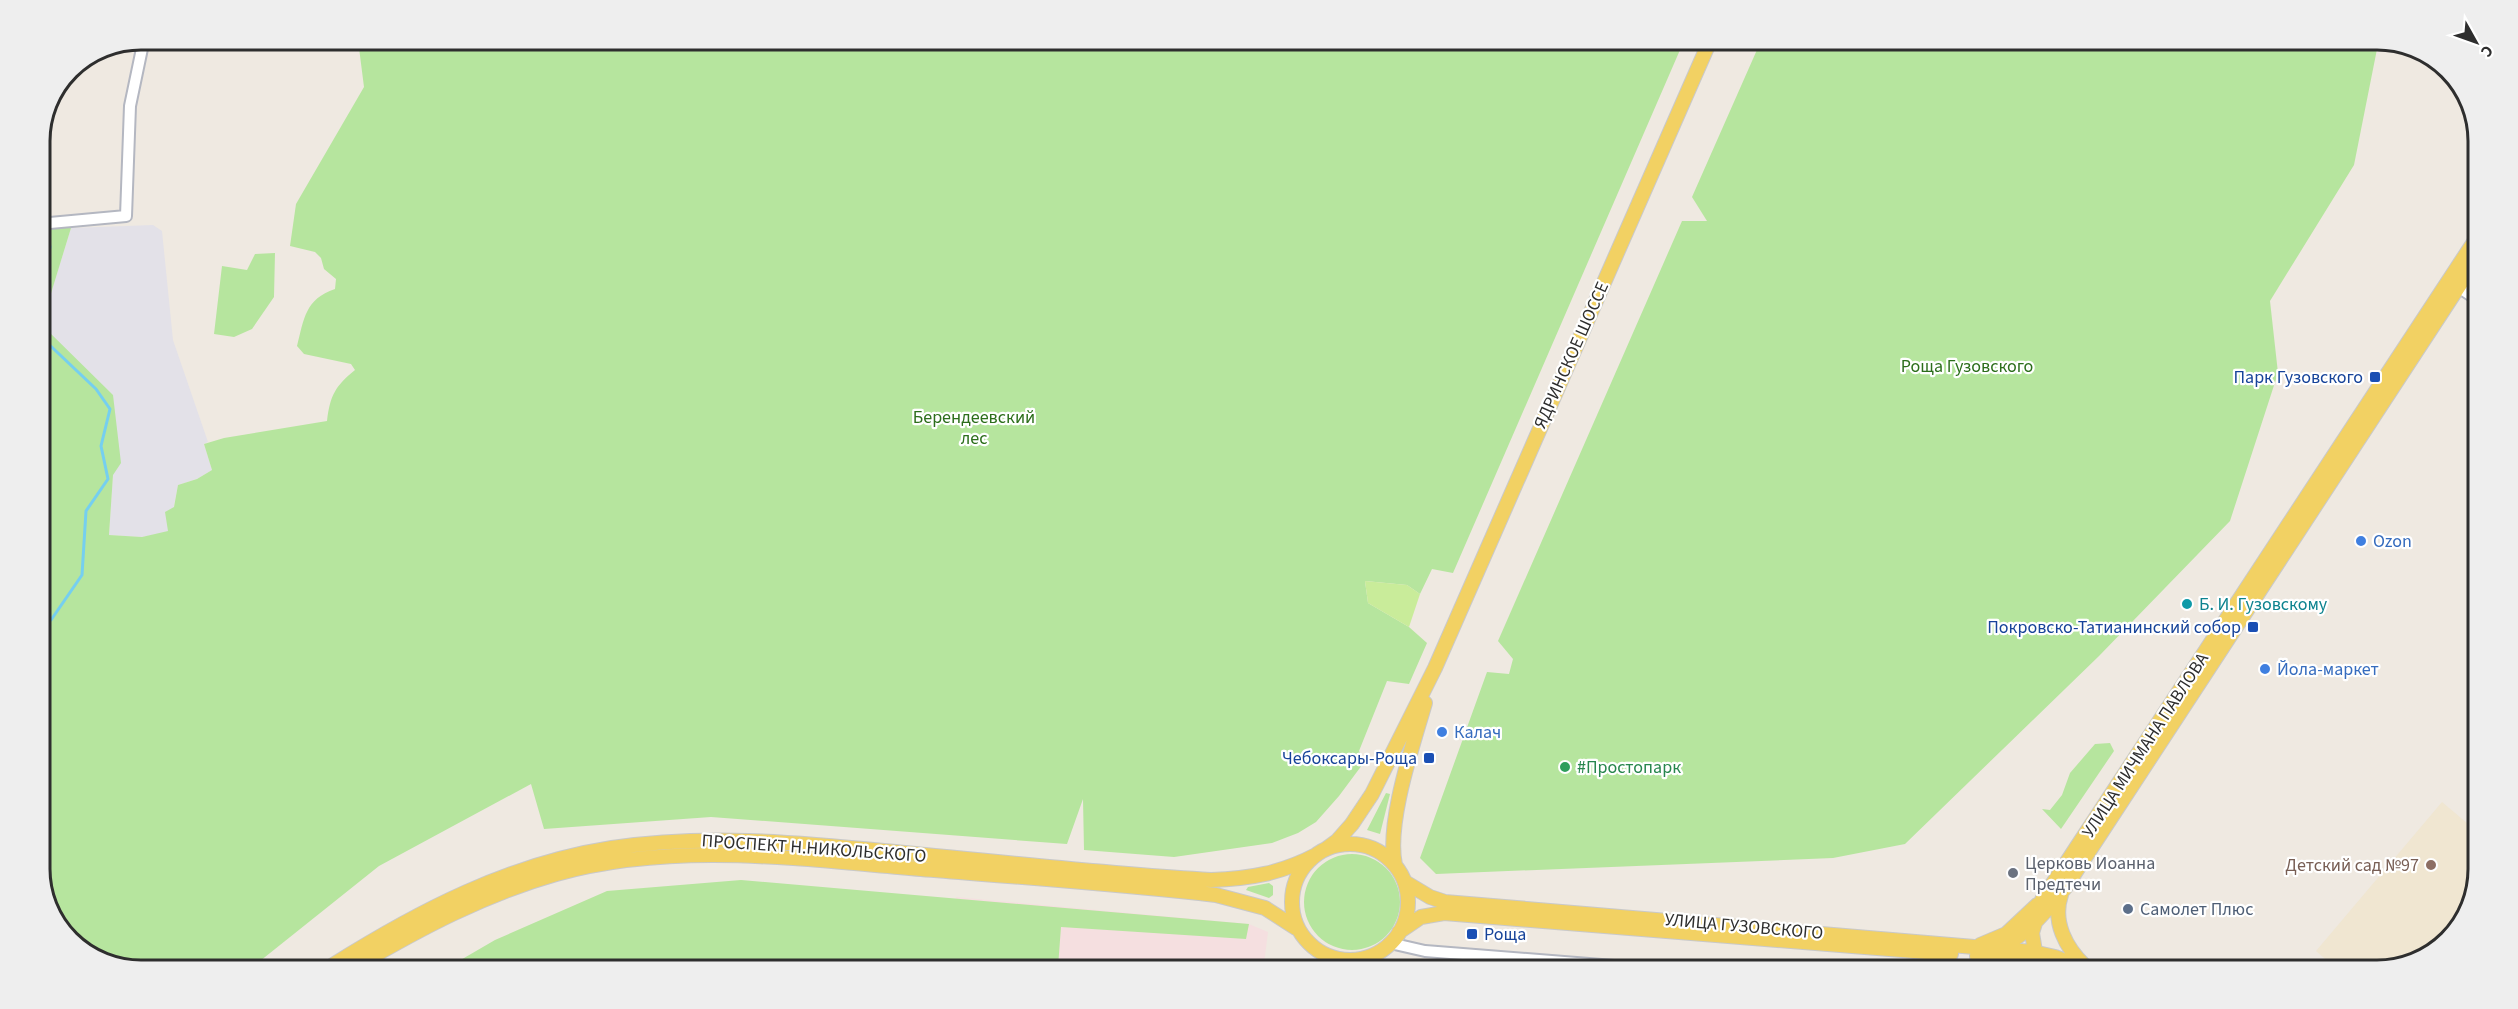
<svg xmlns="http://www.w3.org/2000/svg" width="2518" height="1009" font-family="'Source Sans 3',sans-serif">
  <style>
    .industrial { fill: #e3e1e8 }
    .education { fill: #f0e6d1 }
    .medical { fill: #f5dfe0 }
    .green { fill: #b6e59e }
    .pitch { fill: #c9ec9a }
    .lines { fill: none; stroke-linecap: round; stroke-linejoin: round }
    .stream { stroke: #75cff0; stroke-width: 3 }
    .minor-casing { stroke: #b4b7c1; stroke-width: 14 }
    .major-casing { stroke: #c9c9c9; stroke-width: 16 }
    .minor { stroke: #fff; stroke-width: 10 }
    .major { stroke: #f2d163; stroke-width: 14 }
    .transit-dot { fill: #1a4fb4; stroke: #fff; stroke-width: 2 }
    .shop-dot { fill: #3f7fe0; stroke: #fff; stroke-width: 2 }
    .culture-dot { fill: #0f9aa8; stroke: #fff; stroke-width: 2 }
    .leisure-dot { fill: #2e9e5b; stroke: #fff; stroke-width: 2 }
    .education-dot { fill: #8d6e63; stroke: #fff; stroke-width: 2 }
    .worship-dot { fill: #6b7280; stroke: #fff; stroke-width: 2 }
    .service-dot { fill: #5c6f8a; stroke: #fff; stroke-width: 2 }
    .labels { text-anchor: middle; stroke-width: 4.5; stroke-linejoin: round; paint-order: stroke }
    .street-label { font-size: 18px; fill: #2e2e2e; stroke: #fff }
    .park-label { font-size: 18px; fill: #2c6e1b; stroke: #fff }
    .transit-label { font-size: 18px; fill: #164399; stroke: #fff; text-anchor: end }
    .shop-label { font-size: 18px; fill: #366cbe; stroke: #fff; text-anchor: start }
    .culture-label { font-size: 18px; fill: #0d838f; stroke: #fff; text-anchor: start }
    .leisure-label { font-size: 18px; fill: #27864d; stroke: #fff; text-anchor: start }
    .worship-label { font-size: 18px; fill: #5b616d; stroke: #fff; text-anchor: start }
    .education-label { font-size: 18px; fill: #785e54; stroke: #fff; text-anchor: end }
    .service-label { font-size: 18px; fill: #4e5e75; stroke: #fff; text-anchor: start }
    .rim { fill: none; stroke: #2e2e2e; stroke-width: 3 }
  </style>
  <rect width="100%" height="100%" fill="#efe9e1"/>
  <path class="industrial" d="M153,225L162,231L173,340L208,442L204,444L212,470L197,479L178,485L169,532L142,537L109,535L113,475L45,328V313L71,228Z"/>
  <path class="education" d="M2442,802L2474,829L2473,901L2439,949L2378,970H2338L2316,951Z"/>
  <path class="medical" d="M956,897L1249,924L1268,932L1264,964L1265,967H947Z"/>
  <path class="green" d="M358,40L1683,43L1453,573L1432,569L1420,594L1407,585L1365,581L1368,603L1409,627L1427,643L1409,684L1387,681L1359,751L1365,761L1339,796L1316,822L1298,833L1272,843L1174,857L1084,850L1083,799L1067,844L711,817L544,829L531,784L379,866L255,965L108,964L60,931L39,875V224L61,222L71,228L45,313V328L113,395L121,463L113,475L109,535L142,537L168,531L165,512L174,507L178,485L197,479L212,470L204,444L224,438L327,421C330,396 335,386 355,370L351,364L304,354L297,346C304,319 305,299 335,289L336,279L324,269L321,258L315,252L290,246L296,204L364,87Z
    M1760,43L2378,44L2354,165L2270,301L2278,373L2230,521L2099,656L1905,844L1833,858L1436,874L1420,858L1487,672L1509,674L1513,659L1498,641L1682,221H1707L1692,197Z
    M275,253L274,297L252,329L234,337L214,334L222,266L247,270L255,254Z
    M2110,743L2114,751L2061,829L2042,809L2050,810L2062,795L2070,773L2095,744Z
    M1386,793L1390,794L1380,834L1367,830Z
    M1304 902a48 48 0 1 1 96 0a48 48 0 1 1-96 0Z
    M741,880L1249,924L1246,939L1061,927L1058,967L452,965L495,940L607,891Z
    M1269,883L1273,886V895L1269,898L1246,890L1248,887Z
    M1414,962L1498,968H1410Z"/>
  <path class="pitch" d="M1365,581L1407,585L1420,594L1409,627L1368,603Z"/>
  <g class="lines">
    <path class="stream" d="M39,194L50,247L39,288
      M39,335L96,389L110,409L101,446L108,479L86,511L82,575L51,620L39,623"/>
    <g class="minor-casing">
      <path id="minor" d="M39,224L126,216L130,106L144,39
        M2458,287L2478,300
        M1390,943L1425,951L1639,968"/>
    </g>
    <g class="major-casing">
      <path id="major" d="M1292 902a58 58 0 1 1 116 0a58 58 0 1 1-116 0Z
        M1326,849L1337,841L1352,824L1372,794L1435,668L1709,43
        M1395,865C1386,823 1413,745 1425,703
        M1405,882L1430,897L1445,902L2033,952L2055,957L2084,969
        M2061,895C2052,922 2066,948 2085,966
        M1399,932L1421,917L1444,913L1951,954
        M1980,945L2006,934L2037,905
        M1977,956C2022,942 2036,923 2065,888L2478,257
        M1988,957L2037,963L2058,969
        M2037,963L2032,933L2042,900L2478,236
        M333,965C419,911 509,864 612,848C702,834 794,842 884,851C993,861 1102,874 1211,880C1249,879 1282,873 1316,855
        M358,965C421,928 485,894 556,874C675,841 800,859 921,869C1020,877 1118,884 1216,895L1265,908L1296,928"/>
    </g>
    <use href="#minor" class="minor"/>
    <use href="#major" class="major"/>
  </g>
  <g class="transit-dot">
    <rect x="2369" y="371" width="12" height="12" rx="3"/>
    <rect x="2247" y="621" width="12" height="12" rx="3"/>
    <rect x="1423" y="752" width="12" height="12" rx="3"/>
    <rect x="1466" y="928" width="12" height="12" rx="3"/>
  </g>
  <g class="shop-dot">
    <circle cx="2361" cy="541" r="6"/>
    <circle cx="2265" cy="669" r="6"/>
    <circle cx="1442" cy="732" r="6"/>
  </g>
  <circle class="culture-dot" cx="2187" cy="604" r="6"/>
  <circle class="leisure-dot" cx="1565" cy="767" r="6"/>
  <circle class="education-dot" cx="2431" cy="865" r="6"/>
  <circle class="worship-dot" cx="2013" cy="873" r="6"/>
  <circle class="service-dot" cx="2128" cy="909" r="6"/>
  <g class="labels">
    <g class="street-label">
      <text transform="translate(1571 355) rotate(-66)" y="6">ЯДРИНСКОЕ ШОССЕ</text>
      <text transform="translate(2145 745) rotate(-57)" y="6">УЛИЦА МИЧМАНА ПАВЛОВА</text>
      <text transform="translate(814 848) rotate(4)" y="6">ПРОСПЕКТ Н.НИКОЛЬСКОГО</text>
      <text transform="translate(1744 926) rotate(5)" y="6">УЛИЦА ГУЗОВСКОГО</text>
    </g>
    <g class="park-label">
      <text x="1967" y="372">Роща Гузовского</text>
      <text x="974" y="423">Берендеевский<tspan x="974" dy="21">лес</tspan></text>
    </g>
    <g class="transit-label">
      <text x="2363" y="383">Парк Гузовского</text>
      <text x="2241" y="633">Покровско-Татианинский собор</text>
      <text x="1417" y="764">Чебоксары-Роща</text>
      <text x="1484" y="940" text-anchor="start">Роща</text>
    </g>
    <g class="shop-label">
      <text x="2373" y="547">Ozon</text>
      <text x="2277" y="675">Йола-маркет</text>
      <text x="1454" y="738">Калач</text>
    </g>
    <g class="culture-label">
      <text x="2199" y="610">Б. И. Гузовскому</text>
    </g>
    <g class="leisure-label">
      <text x="1577" y="773">#Простопарк</text>
    </g>
    <g class="worship-label">
      <text x="2025" y="869">Церковь Иоанна<tspan x="2025" dy="21">Предтечи</tspan></text>
    </g>
    <g class="education-label">
      <text x="2419" y="871">Детский сад №97</text>
    </g>
    <g class="service-label">
      <text x="2140" y="915">Самолет Плюс</text>
    </g>
  </g>
  <path d="M0 0H2518V1009H0ZM141 50H2377A91 91 0 0 1 2468 141V869A91 91 0 0 1 2377 960H141A91 91 0 0 1 50 869V141A91 91 0 0 1 141 50Z" fill="#eee" fill-rule="evenodd"/>
  <path class="rim" d="M141 50H2377A91 91 0 0 1 2468 141V869A91 91 0 0 1 2377 960H141A91 91 0 0 1 50 869V141A91 91 0 0 1 141 50Z"/>
  <g transform="translate(2476 42) rotate(130)" stroke="#ffffff" stroke-width="4.5" paint-order="stroke">
  <path d="M0-4.5L10 22L0 15L-10 22Z" fill="#2e2e2e"/>
  <text y="-9" font-size="16" font-weight="bold" text-anchor="middle" fill="#2e2e2e">С</text>
  </g>
</svg>
